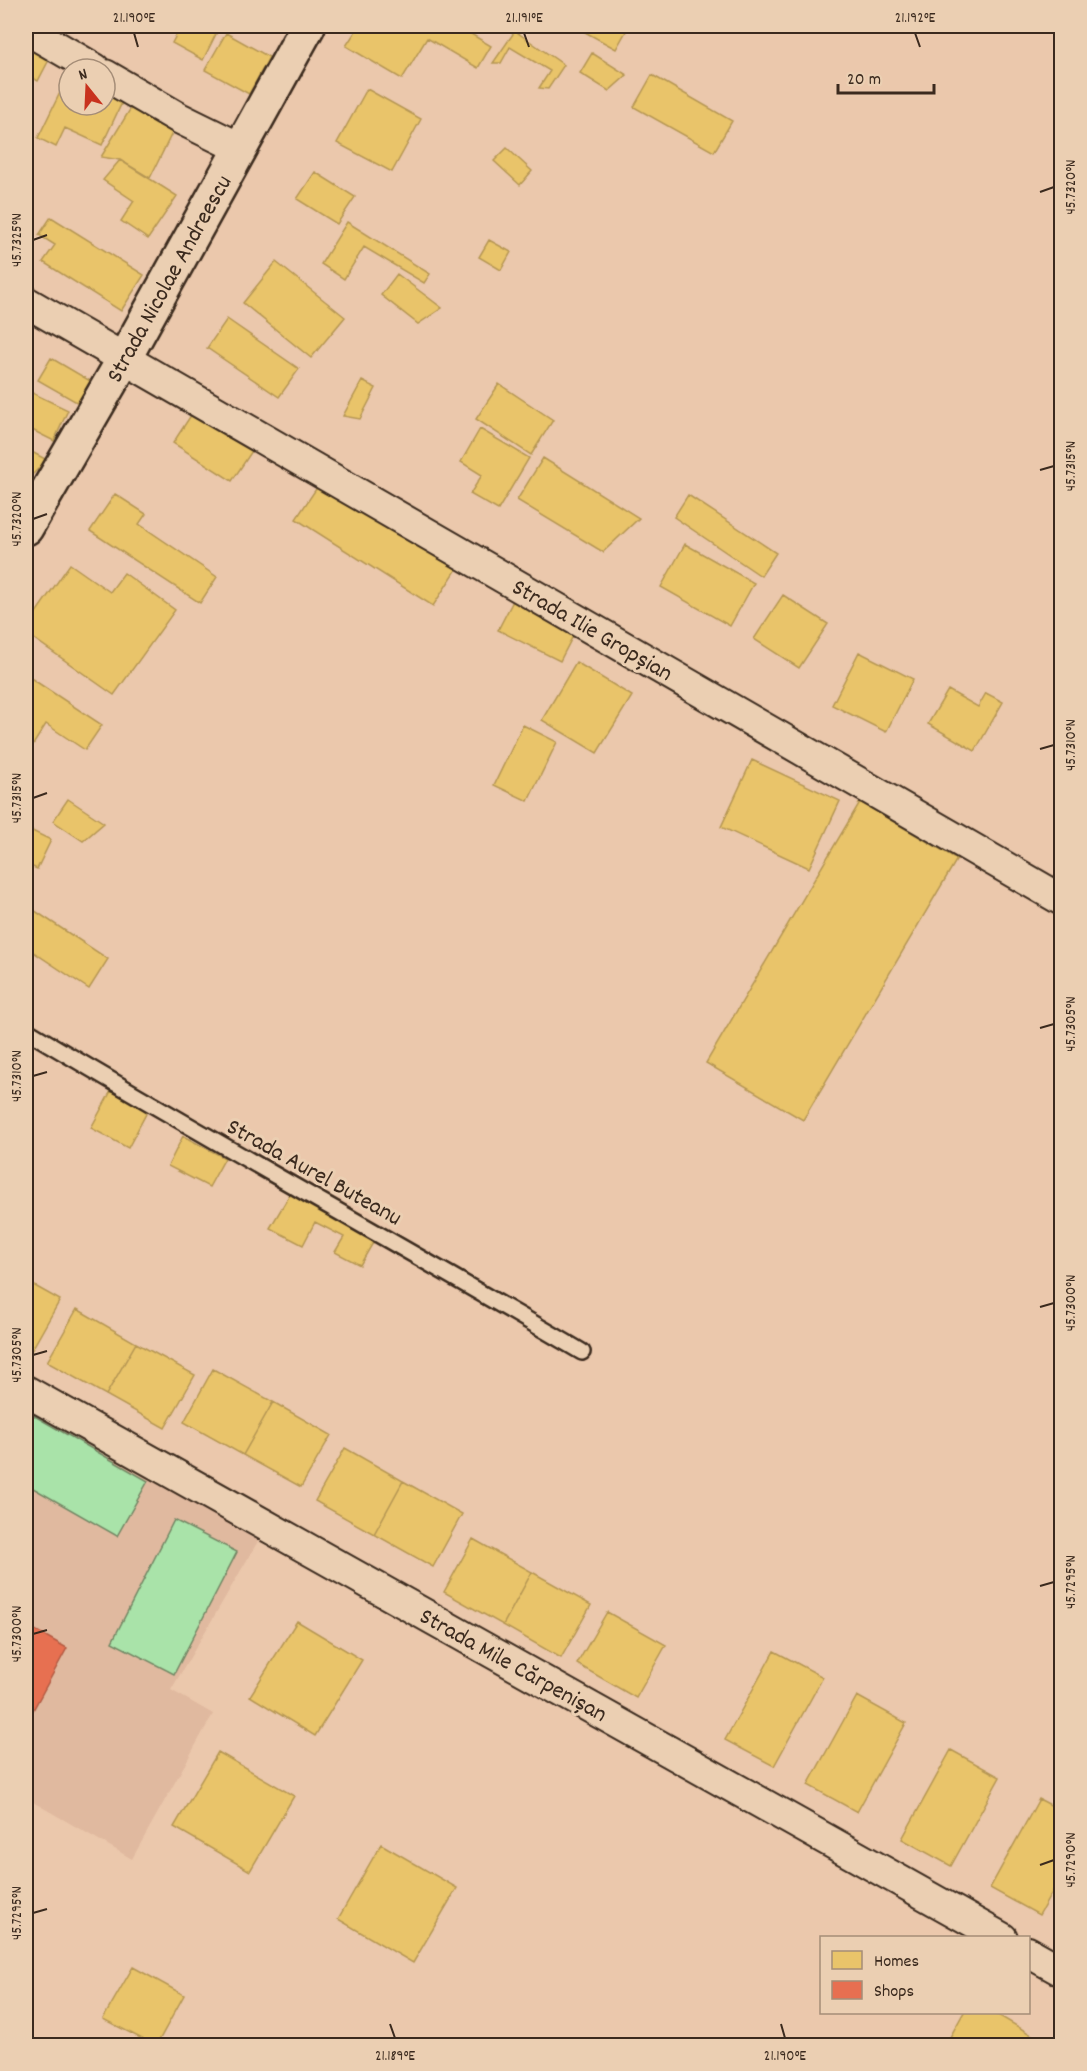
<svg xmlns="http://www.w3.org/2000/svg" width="1087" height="2071" font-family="Dekko,sans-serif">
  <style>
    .built { fill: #e0b99f }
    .green { fill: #a9e3a9; stroke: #728664; stroke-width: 1.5 }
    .homes { fill: #e9c46a; stroke: #b59653; stroke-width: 1.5 }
    .shops { fill: #e76f51; stroke: #b35a42; stroke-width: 1.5 }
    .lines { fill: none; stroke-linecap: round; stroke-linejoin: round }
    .service-casing { stroke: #3b2a1e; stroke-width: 20 }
    .minor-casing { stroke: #3b2a1e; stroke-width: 34 }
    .secondary-casing { stroke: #3b2a1e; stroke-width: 38 }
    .service { stroke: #ebcfb2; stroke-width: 15 }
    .minor { stroke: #ebcfb2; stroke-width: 30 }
    .secondary { stroke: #ebcfb2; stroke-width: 33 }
    .ticks { fill: none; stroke: #3b2a1e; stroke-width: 2 }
    .labels { text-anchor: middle; stroke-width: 6; stroke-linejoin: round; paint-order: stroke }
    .street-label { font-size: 24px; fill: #3b2a1e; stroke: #ebcfb2 }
    .neatline { fill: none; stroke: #3b2a1e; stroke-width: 2 }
    .ticks-label { font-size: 15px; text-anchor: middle; fill: #3b2a1e }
  </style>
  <rect width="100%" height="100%" fill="#ebc8ac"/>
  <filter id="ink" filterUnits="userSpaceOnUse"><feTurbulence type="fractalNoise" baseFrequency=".0167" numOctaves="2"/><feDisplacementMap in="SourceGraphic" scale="12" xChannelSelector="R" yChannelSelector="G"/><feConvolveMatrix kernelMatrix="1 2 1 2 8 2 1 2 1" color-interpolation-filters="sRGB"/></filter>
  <g filter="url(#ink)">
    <path class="built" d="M26,1406L261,1536L171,1690L213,1714L132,1859L26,1798Z"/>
    <path class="green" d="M26,1411L148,1481L117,1536L26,1484Z
      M174,1520L237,1552L174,1674L112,1642Z"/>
    <path class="homes" d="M181,26H220L203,60L172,43Z
      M359,26H458L491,46L478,68L427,38L402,79L346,46Z
      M574,26H629L616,49Z
      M515,31L564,65L548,89L539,88L550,71L510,47L501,63H493Z
      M226,33L269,57L249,94L205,70Z
      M26,37L52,54L38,81L26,74Z
      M592,53L627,75L609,91L580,73Z
      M69,74V105H105V84L126,94L102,145L65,128L56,147L38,138Z
      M652,75L732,121L714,152L634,107Z
      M367,89L421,119L392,172L337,143Z
      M134,103L175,127L150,178L120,160L101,157Z
      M507,148L532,171L520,185L494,161Z
      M120,160L177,196L148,239L121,221L134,201L103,180Z
      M315,172L355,197L337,224L297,199Z
      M51,217L144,275L121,311L43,262L55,245L39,235Z
      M347,222L430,274L424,283L364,247L344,279L321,264Z
      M489,240L511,252L501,270L479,257Z
      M276,262L345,317L311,358L243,303Z
      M397,274L442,308L418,324L381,295Z
      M227,319L299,369L279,397L207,348Z
      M51,358L92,382L80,404L38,380Z
      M362,381L376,388L360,419L343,416Z
      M499,384L553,420L531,455L476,419Z
      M26,390L68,410L54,441L26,427Z
      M195,409L254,448L232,481L173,443Z
      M480,429L529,458L498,510L470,494L482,475L461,462Z
      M26,449L47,460L26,481Z
      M543,458L639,518L603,552L517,500Z
      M320,483L457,569L433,606L296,519Z
      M115,494L146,514L139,524L217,577L200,603L90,531Z
      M688,495L776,553L761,576L674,517Z
      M685,544L754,583L730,626L661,587Z
      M70,564L110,592L124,573L175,610L114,695L26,633V627Z
      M783,595L828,624L799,668L754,639Z
      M515,597L577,628L560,661L498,630Z
      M859,652L913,679L886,732L832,705Z
      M576,662L632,696L597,753L542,720Z
      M26,675L102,725L85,750L46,724L26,756Z
      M948,690L978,707L986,693L1003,702L975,751L928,724Z
      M523,725L557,742L528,801L494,785Z
      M752,760L840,801L809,868L721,827Z
      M68,799L104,823L83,841L53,821Z
      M860,802L957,859L803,1120L706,1063Z
      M26,828L51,840L37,869L26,864Z
      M26,905L108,959L89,989L26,947Z
      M111,1091L148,1110L128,1148L91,1128Z
      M183,1136L225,1158L209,1187L168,1166Z
      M293,1189L377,1236L360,1265L335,1252L344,1237L315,1222L303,1245L270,1228Z
      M26,1281L60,1300L30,1353L26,1350Z
      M77,1309L136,1343L106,1395L47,1362Z
      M136,1343L195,1375L165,1428L106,1395Z
      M213,1369L273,1402L243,1455L184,1422Z
      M273,1402L331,1435L301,1487L243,1455Z
      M345,1448L403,1481L374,1534L315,1501Z
      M403,1481L462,1514L433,1567L374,1534Z
      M473,1539L532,1572L503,1625L444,1592Z
      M532,1572L591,1605L561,1658L503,1625Z
      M607,1612L666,1645L636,1698L577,1664Z
      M297,1621L362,1660L315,1736L250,1696Z
      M774,1651L823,1677L774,1766L725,1740Z
      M857,1696L906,1723L857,1812L808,1785Z
      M951,1750L1000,1777L951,1866L902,1839Z
      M218,1752L294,1796L250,1871L174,1827Z
      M1039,1799L1062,1811V1875L1039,1915L990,1888Z
      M381,1844L457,1888L413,1963L338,1919Z
      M133,1967L184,1995L156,2046L103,2019Z
      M964,2012H993L1037,2038L1033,2046H945Z"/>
    <path class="shops" d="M26,1625L67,1648L26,1723Z"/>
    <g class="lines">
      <g class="service-casing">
        <path id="service" d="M26,1030C209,1140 397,1243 582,1352"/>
      </g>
      <g class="minor-casing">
        <path id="minor" d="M26,29L95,69
          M105,75L179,118L240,148
          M26,302L1062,900
          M26,1391L1002,1938
          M1028,1952L1062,1971"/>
      </g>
      <g class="secondary-casing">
        <path id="secondary" d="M26,528L124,359L308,26"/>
      </g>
      <use href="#service" class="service"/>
      <use href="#minor" class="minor"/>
      <use href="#secondary" class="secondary"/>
    </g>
  </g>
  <path class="ticks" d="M134,33L138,47M524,33L529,47M915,33L920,47M1040,192L1054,187M33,240L47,235M1040,470L1054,466M33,519L47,514M1040,749L1054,745M33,798L47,793M1040,1028L1054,1024M33,1076L47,1072M1040,1307L1054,1303M33,1355L47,1351M1040,1586L1054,1582M33,1634L47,1630M1040,1865L1054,1860M33,1913L47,1909M390,2024L395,2038M781,2024L785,2038"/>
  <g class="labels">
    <g class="street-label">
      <text transform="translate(168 278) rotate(-61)" y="8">Strada Nicolae Andreescu</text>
      <text transform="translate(593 629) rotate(30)" y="8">Strada Ilie Gropșian</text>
      <text transform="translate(315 1171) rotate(29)" y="8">Strada Aurel Buteanu</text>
      <text transform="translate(514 1664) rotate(29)" y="8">Strada Mile Cărpenișan</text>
    </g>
  </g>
  <rect width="1087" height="2071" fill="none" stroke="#ebcfb2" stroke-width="66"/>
  <rect x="820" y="1936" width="210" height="78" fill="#ebcfb2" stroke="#a58d77" stroke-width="1.5"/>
  <rect x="832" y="1951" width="30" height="18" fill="#e9c46a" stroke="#a58d77" stroke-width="1.5"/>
  <text x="874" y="1966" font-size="18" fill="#3b2a1e">Homes</text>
  <rect x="832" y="1981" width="30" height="18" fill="#e76f51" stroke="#a58d77" stroke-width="1.5"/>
  <text x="874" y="1996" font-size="18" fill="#3b2a1e">Shops</text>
  <g transform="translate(87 87) rotate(342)"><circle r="28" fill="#ebcfb2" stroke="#a58d77" stroke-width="1.5"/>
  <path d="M0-4.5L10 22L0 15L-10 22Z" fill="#c8321e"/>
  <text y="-9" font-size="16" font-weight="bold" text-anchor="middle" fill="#3b2a1e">N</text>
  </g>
  <path d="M838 84v9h96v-9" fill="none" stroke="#3b2a1e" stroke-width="3"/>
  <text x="847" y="84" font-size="18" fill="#3b2a1e" stroke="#ebcfb2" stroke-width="4.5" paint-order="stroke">20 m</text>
  <rect x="33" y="33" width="1021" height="2005" class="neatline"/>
  <g class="ticks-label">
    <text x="134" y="22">21.190°E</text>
    <text x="524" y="22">21.191°E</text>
    <text x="915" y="22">21.192°E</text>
    <text transform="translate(1070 187) rotate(-90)" y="5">45.7320°N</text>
    <text transform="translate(16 240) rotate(-90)" y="5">45.7325°N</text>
    <text transform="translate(1070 466) rotate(-90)" y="5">45.7315°N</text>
    <text transform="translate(16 519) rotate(-90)" y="5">45.7320°N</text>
    <text transform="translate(1070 745) rotate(-90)" y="5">45.7310°N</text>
    <text transform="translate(16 798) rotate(-90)" y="5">45.7315°N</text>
    <text transform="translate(1070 1024) rotate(-90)" y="5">45.7305°N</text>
    <text transform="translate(16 1076) rotate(-90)" y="5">45.7310°N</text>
    <text transform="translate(1070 1303) rotate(-90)" y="5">45.7300°N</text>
    <text transform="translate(16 1355) rotate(-90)" y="5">45.7305°N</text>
    <text transform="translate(1070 1582) rotate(-90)" y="5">45.7295°N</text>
    <text transform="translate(16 1634) rotate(-90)" y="5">45.7300°N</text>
    <text transform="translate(1070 1860) rotate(-90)" y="5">45.7290°N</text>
    <text transform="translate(16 1913) rotate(-90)" y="5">45.7295°N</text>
    <text x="395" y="2060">21.189°E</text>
    <text x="785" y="2060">21.190°E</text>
  </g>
</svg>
